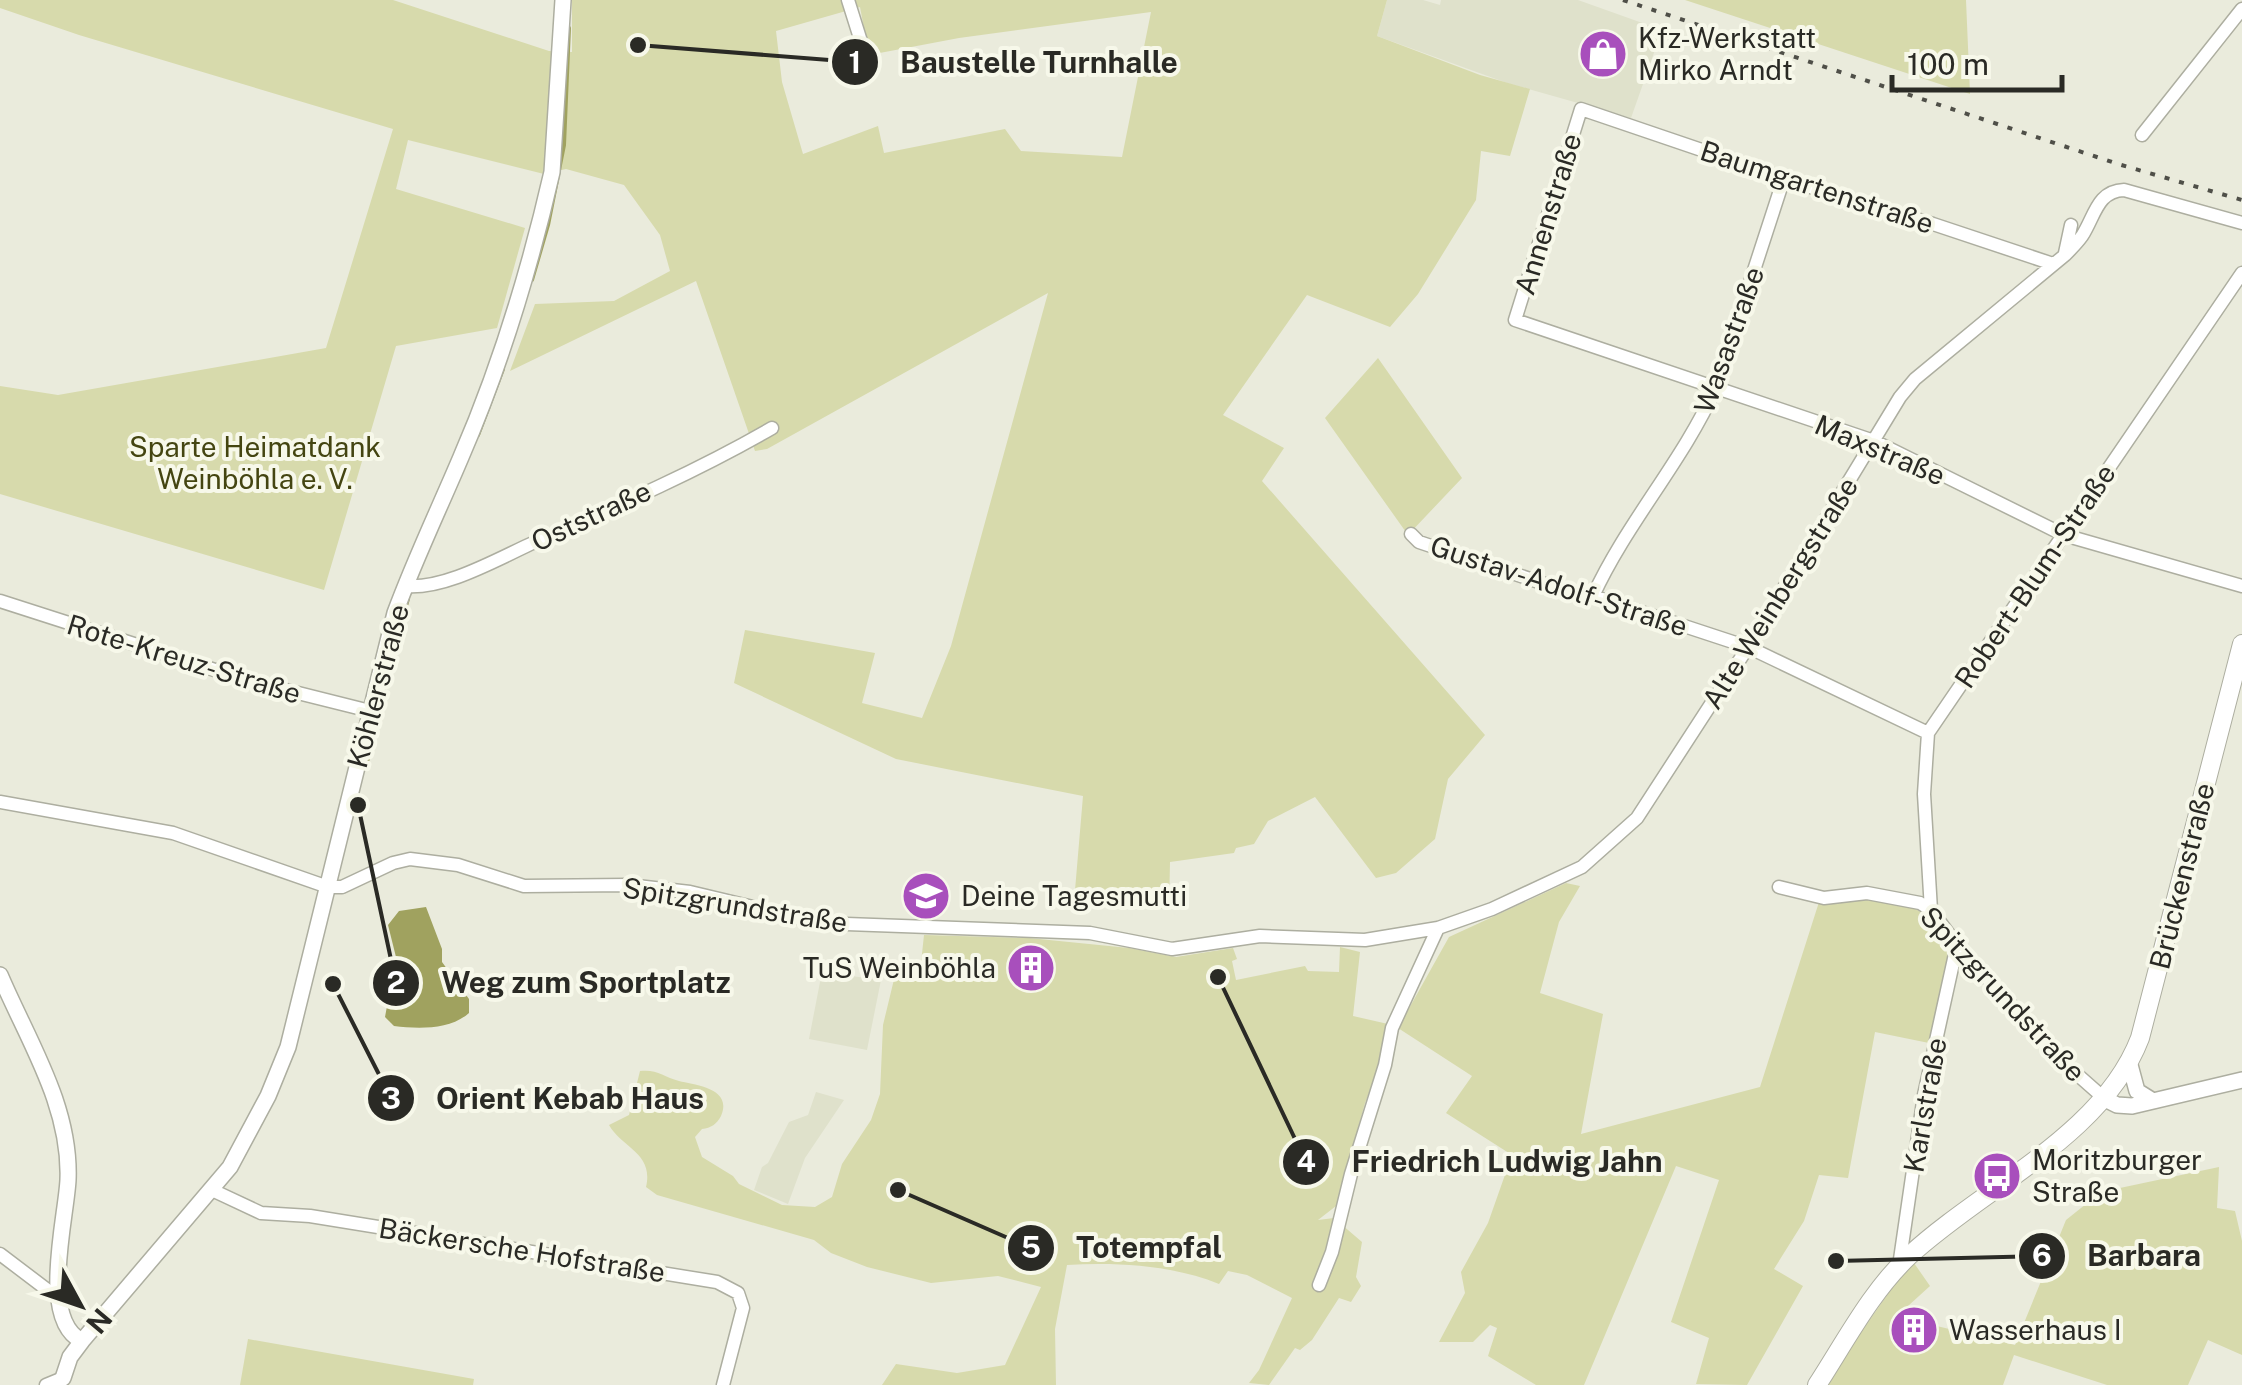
<svg xmlns="http://www.w3.org/2000/svg" width="2242" height="1385" font-family="'Public Sans',sans-serif">
  <style>
    .built { fill: #dfe1cb }
    .green { fill: #d7daac; fill-rule: evenodd }
    .water { fill: #a0a25f }
    .lines { fill: none; stroke-linecap: round; stroke-linejoin: round }
    .stream { stroke: #a0a25f; stroke-width: 4 }
    .minor-casing { stroke: #adaea0; stroke-width: 15 }
    .tertiary-casing { stroke: #adaea0; stroke-width: 18 }
    .secondary-casing { stroke: #adaea0; stroke-width: 20 }
    .minor { stroke: #fff; stroke-width: 12 }
    .tertiary { stroke: #fff; stroke-width: 15 }
    .secondary { stroke: #fff; stroke-width: 18 }
    .rail { stroke: #4f4f48; stroke-width: 4; stroke-dasharray: 5 10; stroke-linecap: butt }
    .labels { text-anchor: middle; stroke-width: 8; stroke-linejoin: round; paint-order: stroke }
    .poi-label { font-size: 28px; fill: #2a2a25; stroke: #f7f8ea; text-anchor: start }
    .street-label { font-size: 28px; fill: #2a2a25; stroke: #f7f8ea }
    .park-label { font-size: 28px; fill: #444511; stroke: #f7f8ea }
    .leader { fill: none; stroke: #2a2a25; stroke-width: 4 }
    .callout-dot { fill: #2a2a25; stroke: #f7f8ea; stroke-width: 4 }
    .mark-label { font-size: 30px; text-anchor: middle; font-weight: bold; fill: #fff }
    .callout-label { font-size: 30px; text-anchor: middle; font-weight: bold; fill: #2a2a25; stroke: #f7f8ea; stroke-width: 8; stroke-linejoin: round; paint-order: stroke }
  </style>
  <rect width="100%" height="100%" fill="#eaebdc"/>
  <path class="built" d="M1387,0H1423L1440,5L1441,0H1578L1662,30L1631,118L1507,83L1377,36Z
    M829,973L881,980L867,1050L809,1039L820,982Z
    M816,1092L844,1100L805,1158L788,1204L754,1190L762,1167L768,1163L789,1122L808,1115Z"/>
  <path class="green" d="M0,0H393L549,51L572,52V0H1387L1377,36L1480,75L1530,89L1510,156L1481,151L1476,200L1418,294L1390,327L1307,295L1223,415L1284,448L1262,481L1485,735L1448,779L1435,839L1396,873L1376,878L1315,797L1268,821L1254,844L1236,848L1234,853L1170,862L1169,909L1074,902L1083,796L896,759L734,683L745,630L875,653L862,703L922,718L951,646L1048,293L767,449L755,451L696,281L510,371L535,304L614,301L670,271L660,235L624,185L566,169L544,174L408,140L396,189L525,228L497,328L396,346L324,590L0,494V386L58,395L326,348L393,129L79,35L0,8ZM860,7L869,55L959,38L1151,12L1122,157L1021,151L1005,129L884,153L878,126L803,154L782,82L776,31Z
    M1685,0H1966L1970,94Z
    M1378,358L1462,478L1408,535L1325,418Z
    M1566,883L1580,886L1559,922L1540,993L1603,1014L1581,1134L1760,1087L1819,902C1859,897 1905,891 1934,924C1942,933 1949,940 1951,952L1929,1043L1875,1032L1848,1178L1819,1175L1804,1221L1774,1269L1803,1286L1747,1385L1696,1384L1709,1338L1671,1322L1719,1180L1676,1166L1584,1385H1536L1488,1356L1497,1328L1490,1325L1473,1342H1439L1465,1293L1461,1272L1488,1223L1512,1155L1446,1113L1472,1076L1398,1028L1449,937Z
    M924,935L1029,938L1129,948L1176,957L1233,948L1237,959L1232,961L1236,980L1305,966L1308,971L1339,972L1340,947L1360,952L1353,1016L1388,1024L1379,1067L1365,1103L1336,1206L1318,1220L1334,1218L1362,1242L1356,1277L1361,1286L1351,1302L1339,1298L1312,1340L1300,1350L1295,1348L1269,1385L1249,1383L1259,1370L1292,1298L1247,1275L1228,1271L1219,1284C1173,1265 1116,1262 1067,1265L1055,1329L1056,1385H882L896,1364L957,1373L1005,1365L1041,1287L998,1276L931,1283L867,1267L831,1253L814,1240L657,1195L646,1187C654,1153 622,1148 609,1125L629,1115L640,1071C657,1069 664,1077 679,1081C695,1085 733,1088 721,1116C717,1124 711,1128 702,1129L695,1137L702,1157L733,1176L739,1184L782,1205L815,1207L832,1197L842,1164L871,1120L880,1094L883,1025L897,967L920,972Z
    M2219,1167L2217,1208L2235,1211L2242,1241V1355L2208,1340L2188,1385H2107L2014,1355L2003,1385H1824L1899,1278L1914,1263L1930,1286L1908,1306V1319L2015,1345L2066,1220L2101,1192Z
    M248,1339L474,1379L473,1385H240Z"/>
  <path class="water" d="M426,907L442,949V962L469,999V1013C450,1030 418,1029 394,1026L385,1017L396,957L388,925L399,911Z"/>
  <g class="lines">
    <path class="stream" d="M532,280L548,225L564,145L569,28
      M478,435L503,369
      M390,662L408,599
      M368,759L384,691"/>
    <g class="minor-casing">
      <path id="minor" d="M848,0L865,54
        M2142,135L2242,9
        M2065,253L2071,225
        M2053,264L1933,224L1834,195L1581,109L1515,320L1874,441L2064,535L2242,586
        M1411,534L1419,542L1581,596H1593L1748,647L1928,733
        M405,586C445,590 499,558 535,542C615,507 696,472 772,428
        M1593,596C1627,522 1683,461 1716,387L1784,178
        M0,601L246,680L370,711
        M0,802L173,833L328,887H342L393,863L410,859L458,865L524,886L628,885L690,892L819,923L1090,933L1172,949L1260,936L1365,940L1438,928L1492,909L1582,867L1637,818L1748,647L1900,397L1915,379L2065,255C2071,249 2077,243 2082,236C2095,216 2097,191 2124,190L2242,223
        M1779,887L1824,898L1867,893L1920,903L1931,910L1957,945L2062,1061L2105,1099
        M1931,910L1924,794L1928,733L2242,273
        M212,1190L261,1213L310,1216L717,1282L738,1293L743,1308L723,1385
        M0,1254L58,1298
        M1899,1266L1924,1095L1957,945
        M1319,1285L1332,1252L1351,1174L1385,1065L1392,1028L1438,928
        M46,1385L63,1378"/>
    </g>
    <g class="tertiary-casing">
      <path id="tertiary" d="M0,975C28,1041 71,1106 68,1180C66,1220 39,1320 82,1341
        M2130,1065L2137,1091L2153,1101
        M2105,1099L2117,1105L2132,1106L2242,1080
        M63,1378L70,1357L82,1341L230,1167L268,1096L288,1047L395,613C415,559 439,509 461,457C500,367 530,268 552,172L563,0"/>
    </g>
    <g class="secondary-casing">
      <path id="secondary" d="M1817,1385C1845,1342 1872,1290 1910,1255C1985,1186 2103,1135 2140,1038L2242,644"/>
    </g>
    <use href="#minor" class="minor"/>
    <use href="#tertiary" class="tertiary"/>
    <use href="#secondary" class="secondary"/>
    <path class="rail" d="M1623,0L2118,164L2242,200"/>
  </g>
  <defs>
    <g id="shop-disc" transform="scale(2.5)"><circle r="9.5" fill="#a84fbc" stroke="#f7f8ea"/><path d="M-5-2.5h2.3a2.7 3.5 0 0 1 5.4 0H5L5.5 6h-11ZM-1.5-2.5h3a1.5 2.3 0 0 0-3 0Z" fill="#fff"/></g>
    <g id="school-disc" transform="scale(2.5)"><circle r="9.5" fill="#a84fbc" stroke="#f7f8ea"/><path d="M0-5L7-2L0 1L-7-2ZM-4 1L0 2.5L4 1V4Q0 6-4 4Z" fill="#fff"/></g>
    <g id="building-disc" transform="scale(2.5)"><circle r="9.5" fill="#a84fbc" stroke="#f7f8ea"/><path d="M-4-6H4V6H1V3H-1V6H-4ZM-2.5-4.3h1.7v1.8h-1.7ZM.8-4.3h1.7v1.8H.8ZM-2.5-1h1.7V.8h-1.7ZM.8-1h1.7V.8H.8Z" fill="#fff"/></g>
    <g id="bus-disc" transform="scale(2.5)"><circle r="9.5" fill="#a84fbc" stroke="#f7f8ea"/><path d="M-5-6H5V4H4V6H2V4H-2V6H-4V4H-5ZM-3.5-4V0h7V-4ZM-3.5 1.2v1.5H-2V1.2ZM2 1.2v1.5H3.5V1.2Z" fill="#fff"/></g>
  </defs>
  <g fill-rule="evenodd">
    <use href="#shop-disc" x="1603" y="54"/>
    <use href="#school-disc" x="926" y="896"/>
    <use href="#building-disc" x="1031" y="968"/>
    <use href="#bus-disc" x="1997" y="1176"/>
    <use href="#building-disc" x="1914" y="1330"/>
  </g>
  <g class="labels">
    <g class="poi-label">
      <text x="1638" y="48">Kfz-Werkstatt<tspan x="1638" dy="32">Mirko Arndt</tspan></text>
      <text x="961" y="906">Deine Tagesmutti</text>
      <text x="996" y="978" text-anchor="end">TuS Weinböhla</text>
      <text x="2032" y="1170">Moritzburger<tspan x="2032" dy="32">Straße</tspan></text>
      <text x="1949" y="1340">Wasserhaus I</text>
    </g>
    <g class="street-label">
      <text transform="translate(1817 187) rotate(18)" y="10">Baumgartenstraße</text>
      <text transform="translate(1548 214) rotate(-73)" y="10">Annenstraße</text>
      <text transform="translate(1729 340) rotate(-70)" y="10">Wasastraße</text>
      <text transform="translate(1880 450) rotate(23)" y="10">Maxstraße</text>
      <text transform="translate(591 516) rotate(-25)" y="10">Oststraße</text>
      <text transform="translate(2035 576) rotate(-56)" y="10">Robert-Blum-Straße</text>
      <text transform="translate(1559 586) rotate(18)" y="10">Gustav-Adolf-Straße</text>
      <text transform="translate(1780 593) rotate(-58)" y="10">Alte Weinbergstraße</text>
      <text transform="translate(184 659) rotate(17)" y="10">Rote-Kreuz-Straße</text>
      <text transform="translate(378 686) rotate(-75)" y="10">Köhlerstraße</text>
      <text transform="translate(2182 876) rotate(-76)" y="10">Brückenstraße</text>
      <text transform="translate(735 905) rotate(9)" y="10">Spitzgrundstraße</text>
      <text transform="translate(2003 994) rotate(47)" y="10">Spitzgrundstraße</text>
      <text transform="translate(1925 1105) rotate(-80)" y="10">Karlstraße</text>
      <text transform="translate(522 1250) rotate(9)" y="10">Bäckersche Hofstraße</text>
    </g>
    <g class="park-label">
      <text x="255" y="457">Sparte Heimatdank<tspan x="255" dy="32">Weinböhla e. V.</tspan></text>
    </g>
  </g>
  <path class="leader" d="M638 45L855 62M358 805L396 983M333 984L391 1098M1218 977L1306 1162M898 1190L1031 1248M1836 1261L2042 1256"/>
  <g class="callout-dot">
    <circle cx="638" cy="45" r="10"/>
    <circle cx="358" cy="805" r="10"/>
    <circle cx="333" cy="984" r="10"/>
    <circle cx="1218" cy="977" r="10"/>
    <circle cx="898" cy="1190" r="10"/>
    <circle cx="1836" cy="1261" r="10"/>
    <circle cx="855" cy="62" r="25"/>
    <circle cx="396" cy="983" r="25"/>
    <circle cx="391" cy="1098" r="25"/>
    <circle cx="1306" cy="1162" r="25"/>
    <circle cx="1031" cy="1248" r="25"/>
    <circle cx="2042" cy="1256" r="25"/>
  </g>
  <g class="mark-label">
    <text x="855" y="73">1</text>
    <text x="396" y="993">2</text>
    <text x="391" y="1109">3</text>
    <text x="1306" y="1172">4</text>
    <text x="1031" y="1258">5</text>
    <text x="2042" y="1266">6</text>
  </g>
  <g class="callout-label">
    <text x="1039" y="73">Baustelle Turnhalle</text>
    <text x="586" y="993">Weg zum Sportplatz</text>
    <text x="570" y="1109">Orient Kebab Haus</text>
    <text x="1507" y="1172">Friedrich Ludwig Jahn</text>
    <text x="1149" y="1258">Totempfal</text>
    <text x="2144" y="1266">Barbara</text>
  </g>
  <g transform="translate(80 1305) rotate(130)" stroke="#f7f8ea" stroke-width="8" paint-order="stroke">
  <path d="M0-8L18 38L0 25L-18 38Z" fill="#2a2a25"/>
  <text y="-15" font-size="28" font-weight="bold" text-anchor="middle" fill="#2a2a25">N</text>
  </g>
  <path d="M1892 75v15h170v-15" fill="none" stroke="#2a2a25" stroke-width="5"/>
  <text x="1907" y="75" font-size="30" fill="#2a2a25" stroke="#f7f8ea" stroke-width="8" paint-order="stroke">100 m</text>
</svg>
